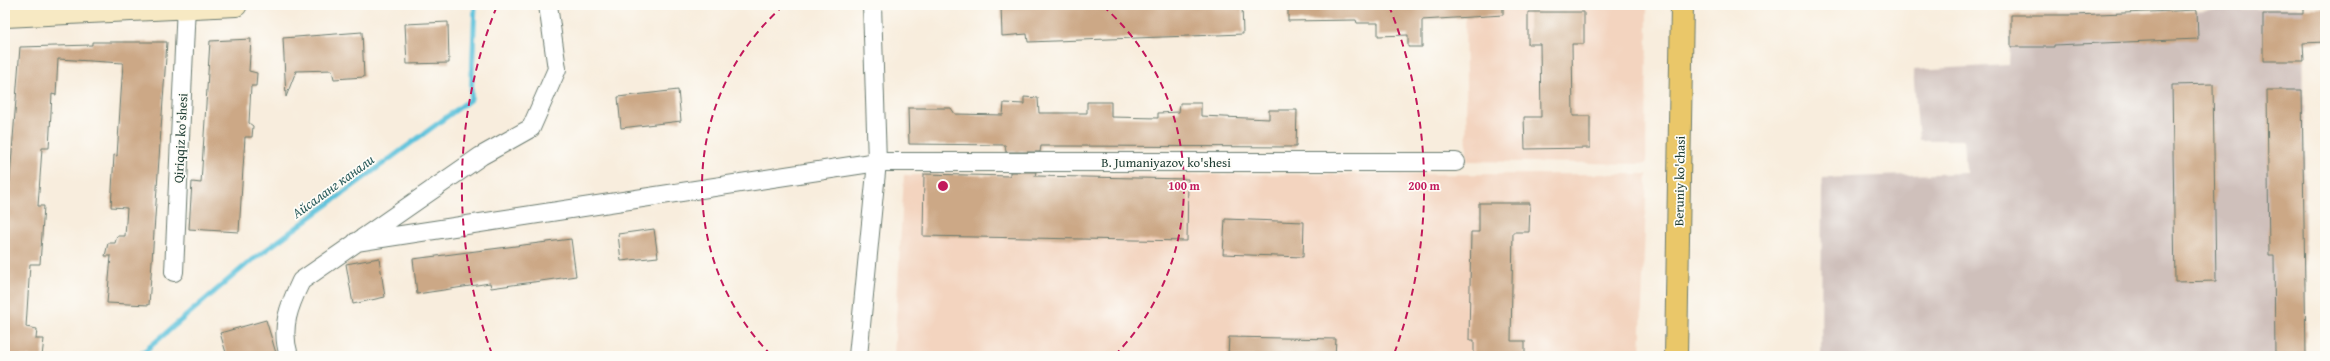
<svg xmlns="http://www.w3.org/2000/svg" width="2330" height="361" font-family="'Gentium Book Plus',serif">
  <style>
    .built { fill: #f3d4bf }
    .industrial { fill: #cfc0bb }
    .lines { fill: none; stroke-linecap: round; stroke-linejoin: round }
    .stream { stroke: #5dc2db; stroke-width: 5 }
    .building { fill: #cca886 }
    .street-casing { stroke: #6b7b6f; stroke-width: 20 }
    .secondary-casing { stroke: #6b7b6f; stroke-width: 24 }
    .primary-casing { stroke: #6b7b6f; stroke-width: 24 }
    .street { stroke: #fff; stroke-width: 18 }
    .secondary { stroke: #f7e9c3; stroke-width: 22 }
    .primary { stroke: #eac769; stroke-width: 22 }
    .ring { fill: none; stroke: #c2185b; stroke-width: 2; stroke-dasharray: 7 5 }
    .labels { text-anchor: middle; stroke-width: 3.5; stroke-linejoin: round; paint-order: stroke }
    .street-label { font-size: 13px; fill: #1f3d34; stroke: #fdfcf7 }
    .water-label { font-size: 14px; font-style: italic; fill: #2e5e5e; stroke: #fdfcf7 }
    .centre { fill: #c2185b; stroke: #fdfcf7; stroke-width: 2 }
    .ring-label { font-size: 12px; text-anchor: middle; font-weight: bold; fill: #c2185b; stroke: #fdfcf7; stroke-width: 3.5; stroke-linejoin: round; paint-order: stroke }
  </style>
  <rect width="100%" height="100%" fill="#fdfcf7"/>
  <filter id="ink" filterUnits="userSpaceOnUse"><feTurbulence type="fractalNoise" baseFrequency=".025" numOctaves="2"/><feDisplacementMap in="SourceGraphic" scale="8" xChannelSelector="R" yChannelSelector="G"/><feConvolveMatrix kernelMatrix="1 2 1 2 8 2 1 2 1" color-interpolation-filters="sRGB"/></filter>
  <filter id="wash" filterUnits="userSpaceOnUse"><feTurbulence type="fractalNoise" baseFrequency=".012" numOctaves="4" result="noise"/><feDisplacementMap in="SourceGraphic" scale="16" xChannelSelector="R" yChannelSelector="G"/><feGaussianBlur stdDeviation="0.9" result="paint"/><feColorMatrix in="noise" values="0 0 0 0 0 0 0 0 0 0 0 0 0 0 0 0 0 1.4 0 .05"/><feComposite in="paint" operator="in"/></filter>
  <g filter="url(#wash)">
    <rect width="100%" height="100%" fill="#f8eddd"/>
    <path class="built" d="M1465,5H1647L1646,164L1467,161Z
      M1647,174L1640,356H894L904,175Z"/>
    <path class="industrial" d="M2303,8L2306,356H1821L1822,178L1966,173L1964,140H1919L1913,70L2009,65L2011,15Z"/>
    <g class="lines">
      <path class="stream" d="M139,356L247,264L471,99L475,5"/>
    </g>
    <g id="blocks">
      <path class="building" d="M1001,5H1242L1243,34L1028,42L1027,34L1002,36Z
        M1288,5H1503V15L1422,20V47H1408V35L1378,36V23H1357L1356,20L1288,21Z
        M2303,8H2325V42L2303,43L2304,61H2263V14H2303Z
        M2197,10L2198,39L2054,45V47H2011V15H2074Z
        M1528,12H1584V44H1572L1573,116H1590V148L1525,149L1524,117H1541L1540,44H1528Z
        M448,22L449,63L407,64L405,24Z
        M362,32L364,77L334,79L332,70L296,71L286,97L283,38Z
        M251,39L249,71L257,73L256,86H251L249,123L253,126L252,137H245L239,232L189,229L192,182L201,183L210,41Z
        M92,42H167L149,305L107,303L111,256H105L108,243H115L117,236H125L127,208L111,207L114,155L117,156L123,63L58,59L56,95L52,94L49,148H42L38,206H44L40,264H30L26,327L37,329L36,339H44L42,356H5V203L8,204L20,47L92,45Z
        M2213,84L2216,281L2175,282L2172,85Z
        M678,90L681,121L621,128L618,97Z
        M2267,90H2302L2306,356H2275L2274,255H2269Z
        M1024,97L1038,98L1039,113H1087V102H1111V117L1158,118V113L1179,112L1180,103H1201V116L1269,119V110H1297L1296,147L1068,146H1041L1040,152H1006L1005,145L909,144L908,108H951L955,114L1003,115L1004,103L1024,104Z
        M1010,172H1036L1035,176L1188,179L1187,241L923,236L924,174L1010,176Z
        M1479,203H1530L1529,232H1513L1511,341H1525V356H1474V340H1469L1471,232H1479Z
        M1225,219L1304,222L1303,257L1223,254Z
        M654,229L658,257L621,261L618,234Z
        M571,239L576,276L491,288L490,283L417,294L413,259Z
        M379,258L385,297L353,304L346,264Z
        M266,320L276,353L268,356H227L220,333Z
        M1229,337L1336,339L1335,356H1228Z"/>
    </g>
  </g>
  <g filter="url(#ink)">
    <use href="#blocks" fill-opacity="0" stroke="#6b7b6f" stroke-width="1"/>
    <g class="lines">
      <g class="street-casing">
        <path id="street" d="M356,242L877,162H1456
          M174,272L186,5
          M289,356C280,328 289,306 301,281L481,156L531,128L557,69L548,5
          M858,356L877,162L872,5"/>
      </g>
      <g class="secondary-casing">
        <path id="secondary" d="M5,16L236,5"/>
      </g>
      <g class="primary-casing">
        <path id="primary" d="M1676,356L1682,5"/>
      </g>
      <use href="#street" class="street"/>
      <use href="#secondary" class="secondary"/>
      <use href="#primary" class="primary"/>
    </g>
  </g>
  <g class="ring">
    <path d="M771 355A241 241 0 0 1 783 6M1103 6A241 241 0 0 1 1115 355"/>
    <path d="M492 354A481 481 0 0 1 497 6M1389 6A481 481 0 0 1 1394 354"/>
  </g>
  <g class="labels">
    <g class="street-label">
      <text transform="translate(180 138) rotate(-87)" y="5">Qiriqqiz ko'shesi</text>
      <text x="1166" y="167">B. Jumaniyazov ko'shesi</text>
      <text transform="translate(1679 181) rotate(-89)" y="5">Beruniy ko'chasi</text>
    </g>
    <g class="water-label">
      <text transform="translate(333 186) rotate(-36)" y="5">Айсаланг канали</text>
    </g>
  </g>
  <circle cx="943" cy="186" r="6" class="centre"/>
  <g class="ring-label">
    <text x="1184" y="190">100 m</text>
    <text x="1424" y="190">200 m</text>
  </g>
  <rect width="2330" height="361" fill="none" stroke="#fdfcf7" stroke-width="20"/>
</svg>
